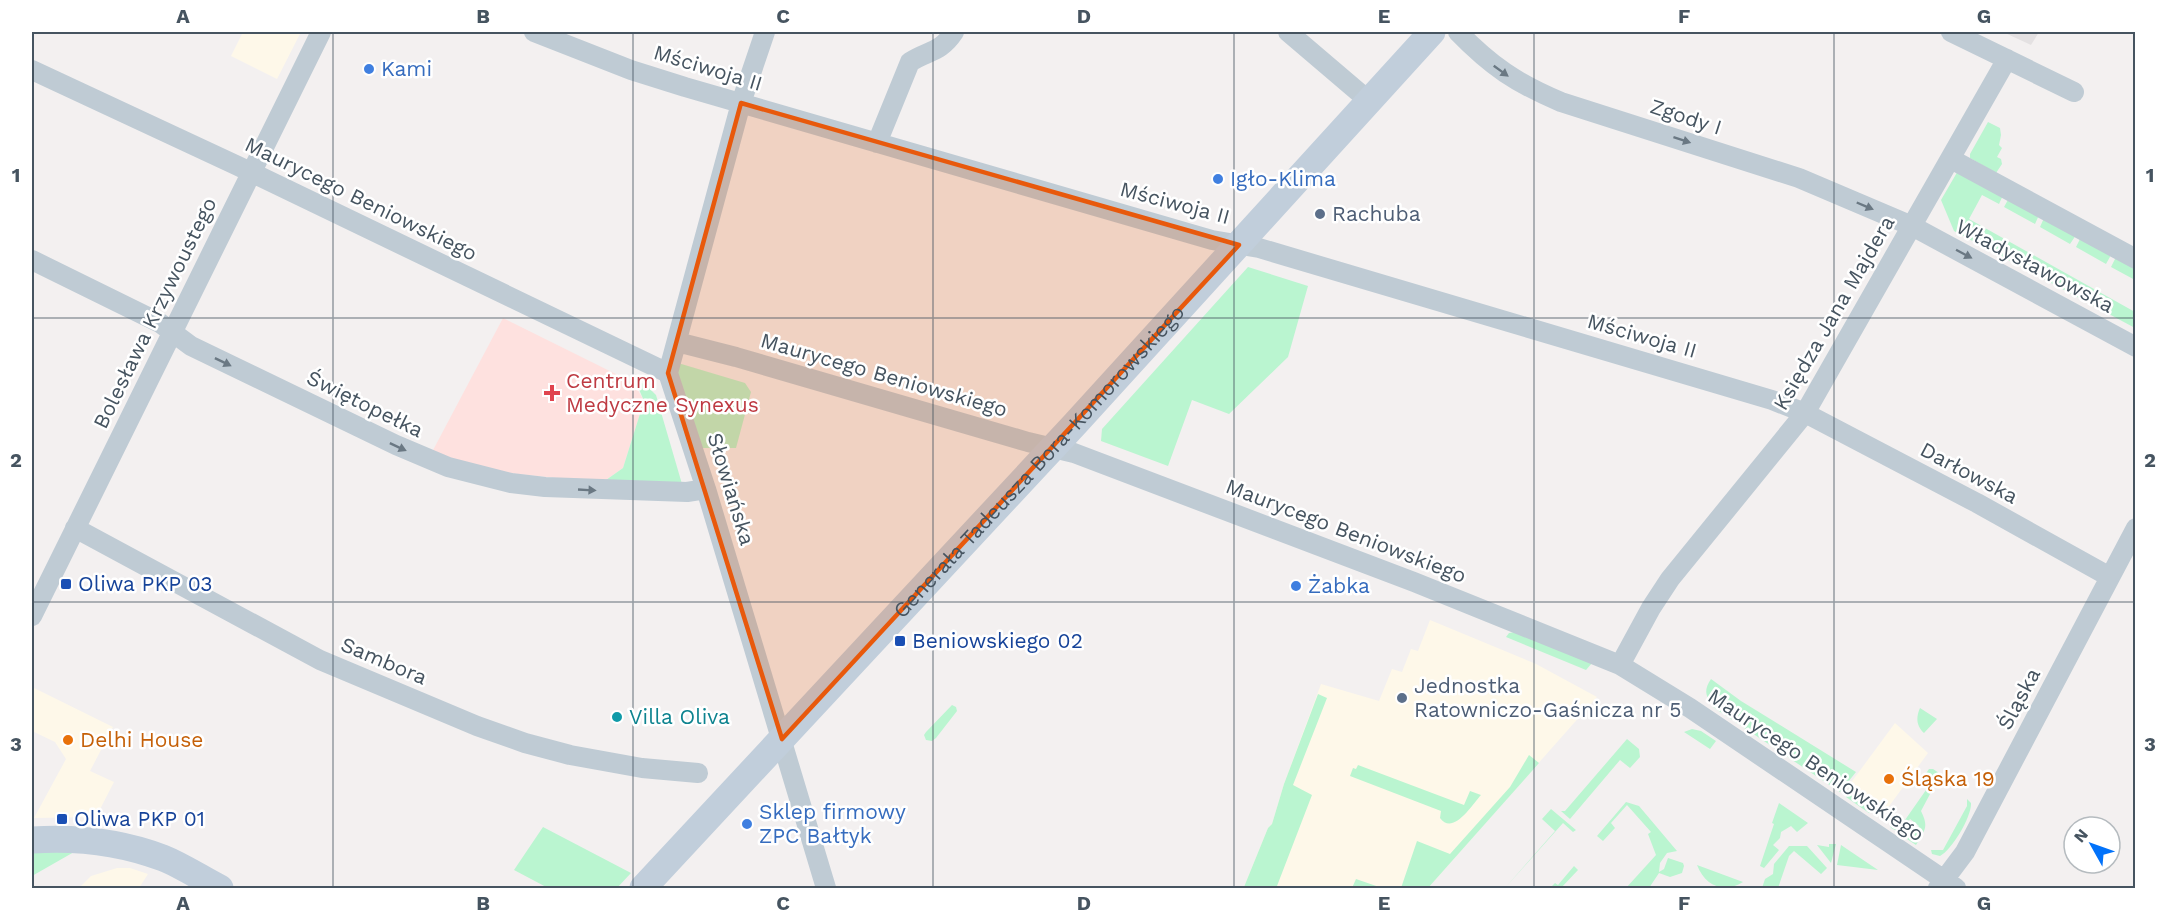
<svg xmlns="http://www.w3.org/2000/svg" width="2167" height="920" font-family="'Work Sans',sans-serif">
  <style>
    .commercial { fill: #fef8e9 }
    .education { fill: #e4e1e2 }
    .medical { fill: #fee1df }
    .green { fill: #baf5d0 }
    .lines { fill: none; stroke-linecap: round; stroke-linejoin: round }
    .street { stroke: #bfcbd4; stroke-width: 20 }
    .secondary { stroke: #c1cedb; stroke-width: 27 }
    .oneway { fill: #6a7883 }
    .marked { fill: #e8590c; fill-opacity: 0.2; stroke: #e8590c; stroke-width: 4.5; stroke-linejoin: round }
    .grid { fill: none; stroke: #465460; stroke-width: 1.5; stroke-opacity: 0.55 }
    .shop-dot { fill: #3f7fe0; stroke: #fff; stroke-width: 2 }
    .service-dot { fill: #5c6f8a; stroke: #fff; stroke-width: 2 }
    .health-dot { fill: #e0444e; stroke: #fff; stroke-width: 2 }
    .transit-dot { fill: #1a4fb4; stroke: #fff; stroke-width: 2 }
    .culture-dot { fill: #0f9aa8; stroke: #fff; stroke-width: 2 }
    .food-dot { fill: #e8710a; stroke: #fff; stroke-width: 2 }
    .labels { text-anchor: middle; stroke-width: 5; stroke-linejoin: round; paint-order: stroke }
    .street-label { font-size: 21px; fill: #465460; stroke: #fff }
    .shop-label { font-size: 21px; fill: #366cbe; stroke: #fff; text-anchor: start }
    .service-label { font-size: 21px; fill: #4e5e75; stroke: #fff; text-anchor: start }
    .health-label { font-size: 21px; fill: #be3a42; stroke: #fff; text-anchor: start }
    .transit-label { font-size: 21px; fill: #164399; stroke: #fff; text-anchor: start }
    .culture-label { font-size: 21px; fill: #0d838f; stroke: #fff; text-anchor: start }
    .food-label { font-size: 21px; fill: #c56008; stroke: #fff; text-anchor: start }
    .neatline { fill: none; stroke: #465460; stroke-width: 2 }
    .grid-label { font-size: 20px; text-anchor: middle; font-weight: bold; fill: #465460 }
  </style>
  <rect width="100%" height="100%" fill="#f3f0f0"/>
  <path class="commercial" d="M243,32H301L277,79L231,56Z
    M1430,620L1536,664L1597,697L1428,888H1246L1244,887L1268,828L1272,824L1284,784L1321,684L1379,701L1392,669L1402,672L1411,649L1418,651Z
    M32,687L113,727L90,771L114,782L96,817L34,818L66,759L55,742L32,731Z
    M1895,723L1928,753L1887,809L1850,784Z
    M117,868H130L148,874L139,888H79L91,876Z"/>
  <path class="education" d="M2003,32H2039L2031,45Z"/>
  <path class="medical" d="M503,318L634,383L644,401L623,468L606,480L567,479L508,473L477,467L432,452Z"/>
  <path class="green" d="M1988,122L2000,128L2001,135L1999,145L2002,148L1997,157L2001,159L2002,164L1996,173L1970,158V154Z
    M1959,169L2004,193L1999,204L1982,195L1969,219L2135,312V328L1954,231L1941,200Z
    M2009,198L2039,215L2035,224L2004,207Z
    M2044,218L2076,235L2070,244L2040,227Z
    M2081,237L2111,255L2106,264L2076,247Z
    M2116,257L2135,266V280L2111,267Z
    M1248,267L1308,286L1288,357L1229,414L1192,400L1168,466L1101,441L1102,429Z
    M678,363L745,383L751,392L736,448H702L675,371Z
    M635,380L646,385L656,395L682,484L606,480L623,468L644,401Z
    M1515,632L1592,663L1586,670L1506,637L1509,633Z
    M1711,679L1741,701L1856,772L1840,792L1713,707C1706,696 1703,691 1711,679Z
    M1318,694L1327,698L1293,785L1312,795L1277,886L1281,888H1246L1244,887L1268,828L1272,824L1284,784Z
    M952,705L956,707L957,711L936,738L932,741L926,740L924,735L926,732Z
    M1920,708L1937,719L1924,733C1916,726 1916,717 1920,708Z
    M1692,729L1701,731L1716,741L1710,749L1684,732Z
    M1627,739L1639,749L1640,757L1630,768L1620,760L1570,819L1561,811H1565Z
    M1529,755L1539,763L1428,888H1401L1417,841L1450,854L1510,787Z
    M1358,765L1464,805L1470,791L1481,795C1472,805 1453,836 1440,818L1441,811L1350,776L1353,768L1356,769Z
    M1929,769H1933C1940,774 1948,778 1945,787L1938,779L1921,811C1929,827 1925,830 1916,845L1907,839L1910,833L1913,835L1919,826L1910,819L1904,828L1900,826L1897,831L1891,828L1890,824L1895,818L1898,824L1905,820L1926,790L1922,779Z
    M1852,788L1877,806L1873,812L1869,813L1846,797Z
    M1967,799L1971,803C1972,816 1952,850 1940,856L1932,854L1931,850H1943L1967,806Z
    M1626,802L1639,806L1677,851L1667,853L1660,863L1659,872L1664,869L1668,858L1683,863L1684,866L1682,873L1670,877L1659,873L1649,888H1626L1656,855L1648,834L1651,832L1627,805L1611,823L1615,828L1603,841L1597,836Z
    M1779,803L1808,823L1797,832L1791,826L1781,832L1780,838L1773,845L1779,850L1764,868L1760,866L1774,824L1772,823Z
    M1551,809L1576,830L1573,832L1563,823L1505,888L1555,831L1542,819Z
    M543,827L631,873L617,888H548L514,870Z
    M1829,844H1836L1831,863L1817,845L1829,847Z
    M1841,845L1878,870L1837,865Z
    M1789,846H1807L1827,868L1821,874L1794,851L1789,856L1778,888H1762L1765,879L1773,874L1774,864Z
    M81,848L32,876V849Z
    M1697,865L1743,882C1724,894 1705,886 1697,865Z
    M1574,866L1578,870L1561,888H1550L1555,883L1558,885Z
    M1356,879L1382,888H1352Z"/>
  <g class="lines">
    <path class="street" d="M534,32L631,70L685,87L1212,240L1259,248L1772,400L1805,413L1977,503L2110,577
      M765,32L741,103L668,373L706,489L826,888
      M1288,32L1369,101
      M1458,32C1491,66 1516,83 1561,102L1799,178L1912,226L2136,347
      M1951,32L2074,92
      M32,70L238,166L668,373
      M877,143L910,62C929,50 940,53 954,32
      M1951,159L2136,259
      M32,260L160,323L191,346L396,445L448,467L511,483L545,487L687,492L706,489
      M677,342L736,357L1028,442L1074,453L1414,582L1620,665L1690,708L1956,888
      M75,528L320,660L477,726L525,743L570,755L642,768L698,773
      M32,616L321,32
      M1620,665L1651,608L1670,579L1805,413L2007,59
      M1938,888L1965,852L2136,528"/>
    <g class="secondary">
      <path d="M32,840C77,837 121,842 163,858C183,866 202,879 220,888"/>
      <path id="s1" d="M643,888L1075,424L1432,32"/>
    </g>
  </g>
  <defs><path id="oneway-solid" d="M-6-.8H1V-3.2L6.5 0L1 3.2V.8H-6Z" transform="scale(1.5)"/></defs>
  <g class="oneway">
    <use href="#oneway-solid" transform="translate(1501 71) rotate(36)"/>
    <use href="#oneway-solid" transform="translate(1682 140) rotate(18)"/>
    <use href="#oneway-solid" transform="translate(1865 206) rotate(23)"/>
    <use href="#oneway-solid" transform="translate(1964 254) rotate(28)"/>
    <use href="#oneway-solid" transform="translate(223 362) rotate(26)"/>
    <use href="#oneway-solid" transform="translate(398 447) rotate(25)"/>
    <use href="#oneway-solid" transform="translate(587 490) rotate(3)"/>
  </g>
  <path class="marked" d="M741,103L1239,245L782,739L668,373Z"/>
  <path class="grid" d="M333,32V888M633,32V888M933,32V888M1234,32V888M1534,32V888M1834,32V888M32,318H2136M32,602H2136"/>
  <g class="shop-dot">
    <circle cx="369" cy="69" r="6"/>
    <circle cx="1218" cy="179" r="6"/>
    <circle cx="1296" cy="586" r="6"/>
    <circle cx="747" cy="824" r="6"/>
  </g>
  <g class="service-dot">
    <circle cx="1320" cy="214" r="6"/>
    <circle cx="1402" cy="698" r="6"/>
  </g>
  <path class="health-dot" d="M549 384h6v6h6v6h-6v6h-6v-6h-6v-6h6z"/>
  <g class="transit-dot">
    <rect x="60" y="578" width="12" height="12" rx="3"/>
    <rect x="894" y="635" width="12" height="12" rx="3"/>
    <rect x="56" y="813" width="12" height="12" rx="3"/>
  </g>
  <circle class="culture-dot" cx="617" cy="717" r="6"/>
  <g class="food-dot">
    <circle cx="68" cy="740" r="6"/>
    <circle cx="1889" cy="779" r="6"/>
  </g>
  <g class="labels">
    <g class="street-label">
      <text transform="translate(708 68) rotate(17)" y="7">Mściwoja II</text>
      <text transform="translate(1686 117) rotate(18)" y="7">Zgody I</text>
      <text transform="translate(361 199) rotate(26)" y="7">Maurycego Beniowskiego</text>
      <text transform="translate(1175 203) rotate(15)" y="7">Mściwoja II</text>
      <text transform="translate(2035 266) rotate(28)" y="7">Władysławowska</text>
      <text transform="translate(155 313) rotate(-64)" y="7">Bolesława Krzywoustego</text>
      <text transform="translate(1834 313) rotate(-60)" y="7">Księdza Jana Majdera</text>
      <text transform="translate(1642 336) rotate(16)" y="7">Mściwoja II</text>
      <text transform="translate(884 375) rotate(16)" y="7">Maurycego Beniowskiego</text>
      <text transform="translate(365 404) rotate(26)" y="7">Świętopełka</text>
      <text dy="7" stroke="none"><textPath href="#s1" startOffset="582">Generała Tadeusza Bora-Komorowskiego</textPath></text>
      <text transform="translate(1969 473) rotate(28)" y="7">Darłowska</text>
      <text transform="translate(731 489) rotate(73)" y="7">Słowiańska</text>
      <text transform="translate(1346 531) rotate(21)" y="7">Maurycego Beniowskiego</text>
      <text transform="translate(384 661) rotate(23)" y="7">Sambora</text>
      <text transform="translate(2019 699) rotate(-62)" y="7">Śląska</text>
      <text transform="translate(1816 765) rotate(34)" y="7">Maurycego Beniowskiego</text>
    </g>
    <g class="shop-label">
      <text x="381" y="76">Kami</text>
      <text x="1230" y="186">Igło-Klima</text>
      <text x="1308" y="593">Żabka</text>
      <text x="759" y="819">Sklep firmowy<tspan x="759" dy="24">ZPC Bałtyk</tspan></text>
    </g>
    <g class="service-label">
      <text x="1332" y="221">Rachuba</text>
      <text x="1414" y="693">Jednostka<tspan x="1414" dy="24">Ratowniczo-Gaśnicza nr 5</tspan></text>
    </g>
    <g class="health-label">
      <text x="566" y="388">Centrum<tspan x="566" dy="24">Medyczne Synexus</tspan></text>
    </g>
    <g class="transit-label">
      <text x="78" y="591">Oliwa PKP 03</text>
      <text x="912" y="648">Beniowskiego 02</text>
      <text x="74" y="826">Oliwa PKP 01</text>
    </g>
    <g class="culture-label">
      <text x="629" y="724">Villa Oliva</text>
    </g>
    <g class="food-label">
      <text x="80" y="747">Delhi House</text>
      <text x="1901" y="786">Śląska 19</text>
    </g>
  </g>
  <rect width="2167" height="920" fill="none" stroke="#ffffff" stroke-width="66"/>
  <g transform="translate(2092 845) rotate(310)"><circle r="28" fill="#ffffff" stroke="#b5bbbf" stroke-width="1.5"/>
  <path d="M0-4.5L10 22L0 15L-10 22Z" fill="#0272fa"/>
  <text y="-9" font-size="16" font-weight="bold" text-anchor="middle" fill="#465460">N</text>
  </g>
  <rect x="33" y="33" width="2101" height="854" class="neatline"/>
  <g class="grid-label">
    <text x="183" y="23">A</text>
    <text x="483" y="23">B</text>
    <text x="783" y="23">C</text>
    <text x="1084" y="23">D</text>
    <text x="1384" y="23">E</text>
    <text x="1684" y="23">F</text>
    <text x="1984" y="23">G</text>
    <text x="16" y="182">1</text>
    <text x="2150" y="182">1</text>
    <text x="16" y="467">2</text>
    <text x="2150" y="467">2</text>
    <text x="16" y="751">3</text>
    <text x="2150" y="751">3</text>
    <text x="183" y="910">A</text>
    <text x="483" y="910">B</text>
    <text x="783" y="910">C</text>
    <text x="1084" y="910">D</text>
    <text x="1384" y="910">E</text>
    <text x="1684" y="910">F</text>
    <text x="1984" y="910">G</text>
  </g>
</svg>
